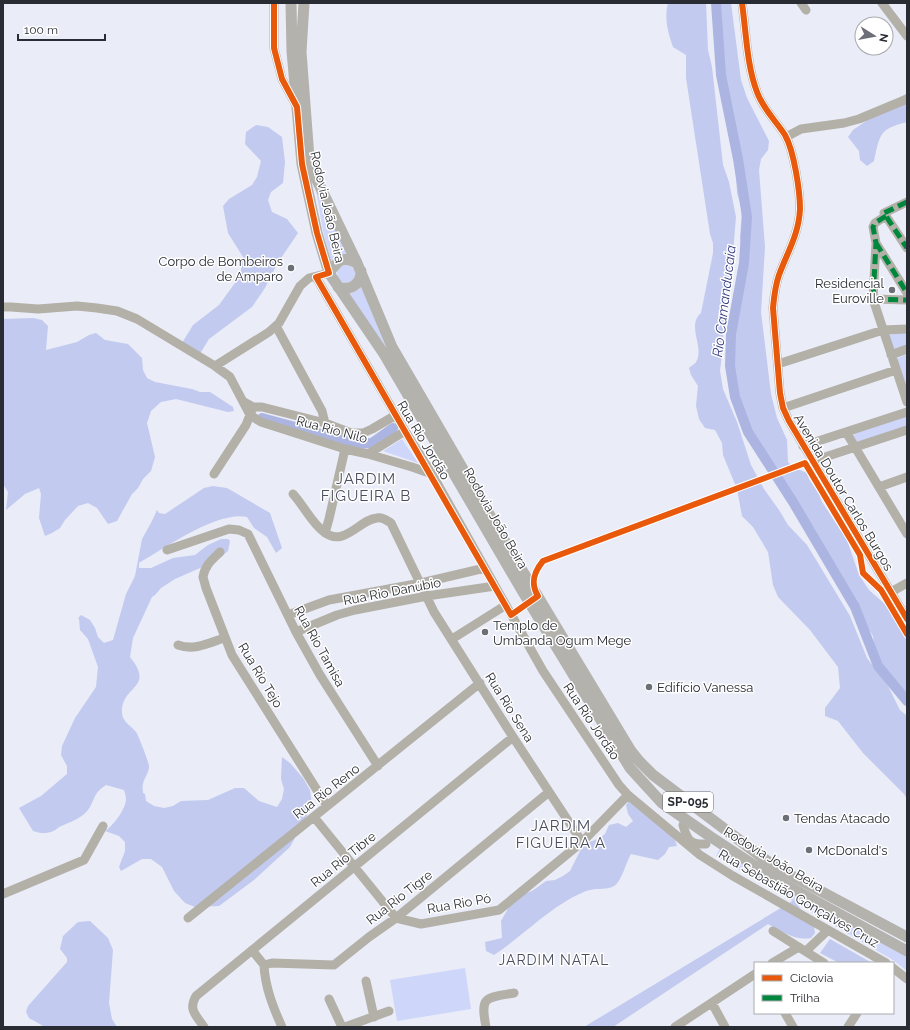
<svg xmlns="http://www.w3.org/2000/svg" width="910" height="1030" font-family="Raleway,sans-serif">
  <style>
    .green { fill: #ced6f9 }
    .forest { fill: #c2caef }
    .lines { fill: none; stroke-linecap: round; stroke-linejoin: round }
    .river { stroke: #acb5e1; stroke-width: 10 }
    .minor { stroke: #b3b0a8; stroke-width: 9 }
    .major { stroke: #b4b2ad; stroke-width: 11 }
    .quiet { stroke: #00873e; stroke-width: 5; stroke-dasharray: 10 5; stroke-linecap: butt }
    .cycleway-casing { stroke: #fff; stroke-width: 8 }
    .cycleway { stroke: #e8590c; stroke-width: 6 }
    .poi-dot { fill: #6d6f78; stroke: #fff; stroke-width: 1.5 }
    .labels { text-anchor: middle; stroke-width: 3; stroke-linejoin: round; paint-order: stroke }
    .shield { fill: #fff; stroke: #6a6b70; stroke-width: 1 }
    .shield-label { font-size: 12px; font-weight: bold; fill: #2a2c33 }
    .street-label { font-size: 13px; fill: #2a2c33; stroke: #fff }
    .poi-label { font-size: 13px; fill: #2a2c33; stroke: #fff; text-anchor: start }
    .water-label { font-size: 14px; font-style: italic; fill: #363d82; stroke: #fff }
    .neighbourhood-label { font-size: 14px; letter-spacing: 1px; fill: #4a4e5f; stroke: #fff }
    .quarter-label { font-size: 15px; letter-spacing: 1px; fill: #4a4e5f; stroke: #fff }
  </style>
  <rect width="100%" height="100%" fill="#eaecf8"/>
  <path class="green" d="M315,184L349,255L331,262L323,231Z
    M337 274a9 9 0 1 1 18 0a9 9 0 1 1-18 0Z
    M361,285L387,350L346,293C353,292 357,292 361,285Z
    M894,332H907V347L894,350L888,338L890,334Z
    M907,354V394L897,359L900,357Z
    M907,415V427L858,444L855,442L853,435L855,432Z
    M402,439L418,463L383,451Z
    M720,848L907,956V971L893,960L716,856Z
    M465,968L471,1009L397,1021L390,980Z"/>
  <path class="forest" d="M668,3H706L708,50L712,67L723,165L729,182L736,217L732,264L724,308L723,344L720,371L723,389L737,422L751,465L764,489L779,510L788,525L807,545L818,563L850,616L867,658L888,686L900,710L907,716V799L904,794L863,753L838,721L825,716V708L840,688L838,667L810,630L778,597L773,585L768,552L753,527L742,516L737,489L723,455L722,443L715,430L705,428L699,419L696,406L698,386L691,375L689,368C691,366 695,364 696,362C705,347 686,326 701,313L713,253V243L710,234L686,78V55L673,47C668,33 664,18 668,3Z
    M717,3H731L741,80L747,98L769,141L768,150L761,159L759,170L765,247L761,312L771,394L777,418L787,440L788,462L793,467L807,473L809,479L819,494L822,502L847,540L859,575L869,590L895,613L907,638V696L896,683L888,677L884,670L874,645L873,636L862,619L814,528L797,507L782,485L774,469L757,448L739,408L735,389L728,362V353L734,318V308L743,265L740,237L742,210L737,193L735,157V139L725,104L722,87L718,69L717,51L719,34Z
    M907,93V122C879,129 880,134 874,161L867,166L860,160L859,151L848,137L853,130Z
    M256,125L268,127L282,137L285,162L283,183L271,192L268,200L272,212L287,219L298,233L277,264L265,288L252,307L209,339L201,352L194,353L182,343L193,325L219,305L240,276L243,257L228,233L223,206L229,199L252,185L257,177L261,161L245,144L246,132Z
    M33,318L42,320L48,326L46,350L77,342L89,335L96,333L105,340L128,344L142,358L143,370L147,378L155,382L192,389L200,392H210L233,407L234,411L228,412L176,399L161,402L151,411L147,423L155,457L151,471L143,479L138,488L132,494L117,521L108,524L97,508L88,503L78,506L65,520L60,528L52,533L45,536L39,518L41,494L39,488L25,494L6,510L8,492L3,484V319Z
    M213,486L227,488L270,513L282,548L276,553L267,537L254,528L247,517C217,511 165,548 139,563V568H151L173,558L195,555L208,545L221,539H228L230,541L228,551L216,561L175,579L161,588L155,595L152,597L133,638L130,657C155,688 123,685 122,710C121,722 131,725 136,732C138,734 149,763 149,766C149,773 144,778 143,784C142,786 143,790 143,793L145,794L146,801L154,806L164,808L173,806L181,801L208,800L235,788H244L259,801L277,807L282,799L284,789L281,779L282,757L290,763L303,778L310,790L312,806L290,847L254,880L219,906L195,907L185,903L174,891L162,867L151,859H142L121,871L119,867L125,851V842L119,836L105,831C113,826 125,810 126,800C126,797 125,793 124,790L106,785C94,793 96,796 90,807C84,818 70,822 59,827C57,829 54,831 51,832C45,834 39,833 33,831L19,808L41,796L67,774V766L61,755L62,746L75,718L96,687L98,667L88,639L80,630L79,619L78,618L81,615L90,620L95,628L98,637L104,643L113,640L126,594L135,576L142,539L152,521L157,510L159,513L165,514L204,488Z
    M631,798L675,840L677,846L669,847L665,854L658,860L631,854C626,862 622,881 614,886C608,890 597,888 590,890C584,891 578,895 573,897C544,913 521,937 494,955L486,951L485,942L502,938L501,921L510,905L523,894L532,891L546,881L555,880L563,876L570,871L582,847L589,842L598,839L605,834L609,825L618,823L626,827L633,821L628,814L626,805Z
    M794,900L814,927L815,933L811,938C795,941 781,931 768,924L613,1027H584Z
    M90,921L108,938L113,950L109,1003L112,1019L117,1027H45L29,1018L26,1012L28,1006L67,962V958L60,949L63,936L78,922Z
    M830,939L872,963H839L820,953Z"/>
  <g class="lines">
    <path class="river" d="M716,3L721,75L738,159L747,217L744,263L731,334L730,366L735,397L748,432L793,502L855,607L878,666L907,701
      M262,418L358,444L372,443L393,428"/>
    <path class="minor" d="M274,3V48L282,79L296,105
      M742,3C746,31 747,67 757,92C763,109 776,121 785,135C794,151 800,191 800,209C799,234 787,253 779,275C775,286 774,297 773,308L780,393L783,408L789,421L907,619
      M801,3L806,10
      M882,3L907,36
      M786,137L801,129L844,123L859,119L907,99
      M907,202L884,213L907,248
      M886,216L875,223L873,227L876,243L873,299L907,402
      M876,243L907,293
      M316,277L405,431L432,474L543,671L619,785L628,795L700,855L733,876L886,963
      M873,299L907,300
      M3,307H11L38,309L77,306L97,308L117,311L137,319L215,366L230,377L250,415L261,422L345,449L368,454L412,467L432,474
      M276,326L322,411L325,423
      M891,355L907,349
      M778,364L883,330L907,329
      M215,366L269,332L279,323L300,286L309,278L329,273
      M244,402L253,407H262L325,423L351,433H363L372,429L396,415
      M783,408L896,370
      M846,432L907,534
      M803,446L907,412
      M368,454L405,431
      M813,461L907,430
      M214,474L246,425L252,410
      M879,487L907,477
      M293,494C304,506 311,522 324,532C344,548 360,519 377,518C382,517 386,520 391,523L434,612L513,737L582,842
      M325,533L329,519L345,449
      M167,550L229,529L239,530L248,534L296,632L320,675L378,766
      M220,552C212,560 205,565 203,577L206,588L232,655L327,806
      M891,592L907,583
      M288,615L329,600L421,583L485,568
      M296,632L337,615L355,610L427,596L495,586
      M452,639L506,605
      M178,645C194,651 209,643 224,638
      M314,817L396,918L421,924L499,910L582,842L628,795
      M683,825C687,840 690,845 706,844
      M3,894L84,860L103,826
      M188,918L480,683
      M773,931L824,963
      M252,950L264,965L272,963L334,965L369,937L396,918L549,792
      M806,951L828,930
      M772,963L799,947
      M264,965C265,987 273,1007 282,1027
      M893,968L907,979
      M366,981L374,1017
      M329,999L342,1027
      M712,1003L725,1027
      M785,1013L793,1027
      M204,1027C196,1015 188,1010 196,996L513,737
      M345,1027L389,1011
      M486,1027C480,996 485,998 514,993
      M675,1027L755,974
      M848,1027L857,1013"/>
    <path class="major" d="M291,3L292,51L302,164L317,233L329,273L384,354L523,592L630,768L662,803L711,837L775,879L907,951
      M304,3L301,52L309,158L314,174L357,263L392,347L514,557L631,751L639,761L653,775L767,861L781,870L907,937
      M329,273C338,261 342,255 357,263
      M338,287C350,291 361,285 361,271"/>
    <path class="quiet" d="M907,202L884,213L907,248
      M886,216L875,223L873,227L876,243L873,299L907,300
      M876,243L907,293"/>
    <g class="cycleway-casing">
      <path id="cycleway" d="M274,3V48L282,79L297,107L302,164L317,233L329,273L316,277C381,390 447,502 511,615L538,596C530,583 534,572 543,561L805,463L860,555L863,573L881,590L907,634
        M742,3C746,31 747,67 757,92C763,109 776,121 785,135C794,151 800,191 800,209C799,234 787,253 779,275C775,286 774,297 773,308L780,393L783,408L789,421L907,619"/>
    </g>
    <use href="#cycleway" class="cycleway"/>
  </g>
  <g class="poi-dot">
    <circle cx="291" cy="268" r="4"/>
    <circle cx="892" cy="290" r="4"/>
    <circle cx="485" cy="632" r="4"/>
    <circle cx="649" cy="687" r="4"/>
    <circle cx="786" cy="818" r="4"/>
    <circle cx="809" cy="850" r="4"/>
  </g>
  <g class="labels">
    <rect class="shield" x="663" y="792" width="50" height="20" rx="3"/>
    <g class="shield-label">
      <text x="688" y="806">SP-095</text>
    </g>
    <g class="street-label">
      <text transform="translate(328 207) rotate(77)" y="5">Rodovia João Beira</text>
      <text transform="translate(332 429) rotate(15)" y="5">Rua Rio Nilo</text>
      <text transform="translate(424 440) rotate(59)" y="5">Rua Rio Jordão</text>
      <text transform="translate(844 492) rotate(59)" y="5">Avenida Doutor Carlos Burgos</text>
      <text transform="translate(496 518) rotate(60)" y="5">Rodovia João Beira</text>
      <text transform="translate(392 591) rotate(-11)" y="5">Rua Rio Danúbio</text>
      <text transform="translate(320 646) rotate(61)" y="5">Rua Rio Tamisa</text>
      <text transform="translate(261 675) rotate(59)" y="5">Rua Rio Tejo</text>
      <text transform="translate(510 707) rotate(58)" y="5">Rua Rio Sena</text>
      <text transform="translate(592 721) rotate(56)" y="5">Rua Rio Jordão</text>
      <text transform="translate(326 791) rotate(-38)" y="5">Rua Rio Reno</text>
      <text transform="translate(343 859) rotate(-39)" y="5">Rua Rio Tibre</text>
      <text transform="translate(774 859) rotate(31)" y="5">Rodovia João Beira</text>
      <text transform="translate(399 897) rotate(-38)" y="5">Rua Rio Tigre</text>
      <text transform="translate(799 898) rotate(30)" y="5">Rua Sebastião Gonçalves Cruz</text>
      <text transform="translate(459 903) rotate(-10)" y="5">Rua Rio Pó</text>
    </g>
    <g class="poi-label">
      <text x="283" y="266" text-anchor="end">Corpo de Bombeiros<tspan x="283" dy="15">de Amparo</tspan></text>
      <text x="884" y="288" text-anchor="end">Residencial<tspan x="884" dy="15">Euroville</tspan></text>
      <text x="493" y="630">Templo de<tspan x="493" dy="15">Umbanda Ogum Mege</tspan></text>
      <text x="657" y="692">Edifício Vanessa</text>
      <text x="794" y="823">Tendas Atacado</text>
      <text x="817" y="855">McDonald's</text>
    </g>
    <g class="water-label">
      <text transform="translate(724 301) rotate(-83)" y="5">Rio Camanducaia</text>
    </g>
    <g class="neighbourhood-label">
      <text x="554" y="965">JARDIM NATAL</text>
    </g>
    <g class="quarter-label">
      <text x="366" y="484">JARDIM<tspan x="366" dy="17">FIGUEIRA B</tspan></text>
      <text x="561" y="831">JARDIM<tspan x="561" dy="17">FIGUEIRA A</tspan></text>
    </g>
  </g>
  <rect width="910" height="1030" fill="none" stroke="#2a2c33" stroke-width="8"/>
  <rect x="754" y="962" width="140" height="52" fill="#ffffff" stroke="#aaabad"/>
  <rect x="762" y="975" width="20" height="6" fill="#e8590c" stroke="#aaabad"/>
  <text x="790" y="982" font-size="12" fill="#2a2c33">Ciclovia</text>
  <rect x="762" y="995" width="20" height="6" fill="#00873e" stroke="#aaabad"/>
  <text x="790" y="1002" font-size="12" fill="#2a2c33">Trilha</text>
  <g transform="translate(874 36) rotate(101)"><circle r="19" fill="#ffffff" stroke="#aaabad"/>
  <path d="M0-3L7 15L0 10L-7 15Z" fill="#6d6f78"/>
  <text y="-6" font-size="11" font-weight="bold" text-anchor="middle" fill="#2a2c33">N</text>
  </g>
  <path d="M18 34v6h87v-6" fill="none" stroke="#2a2c33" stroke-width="2"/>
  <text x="24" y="34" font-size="12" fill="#2a2c33" stroke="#ffffff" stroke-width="3" paint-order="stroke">100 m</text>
</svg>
